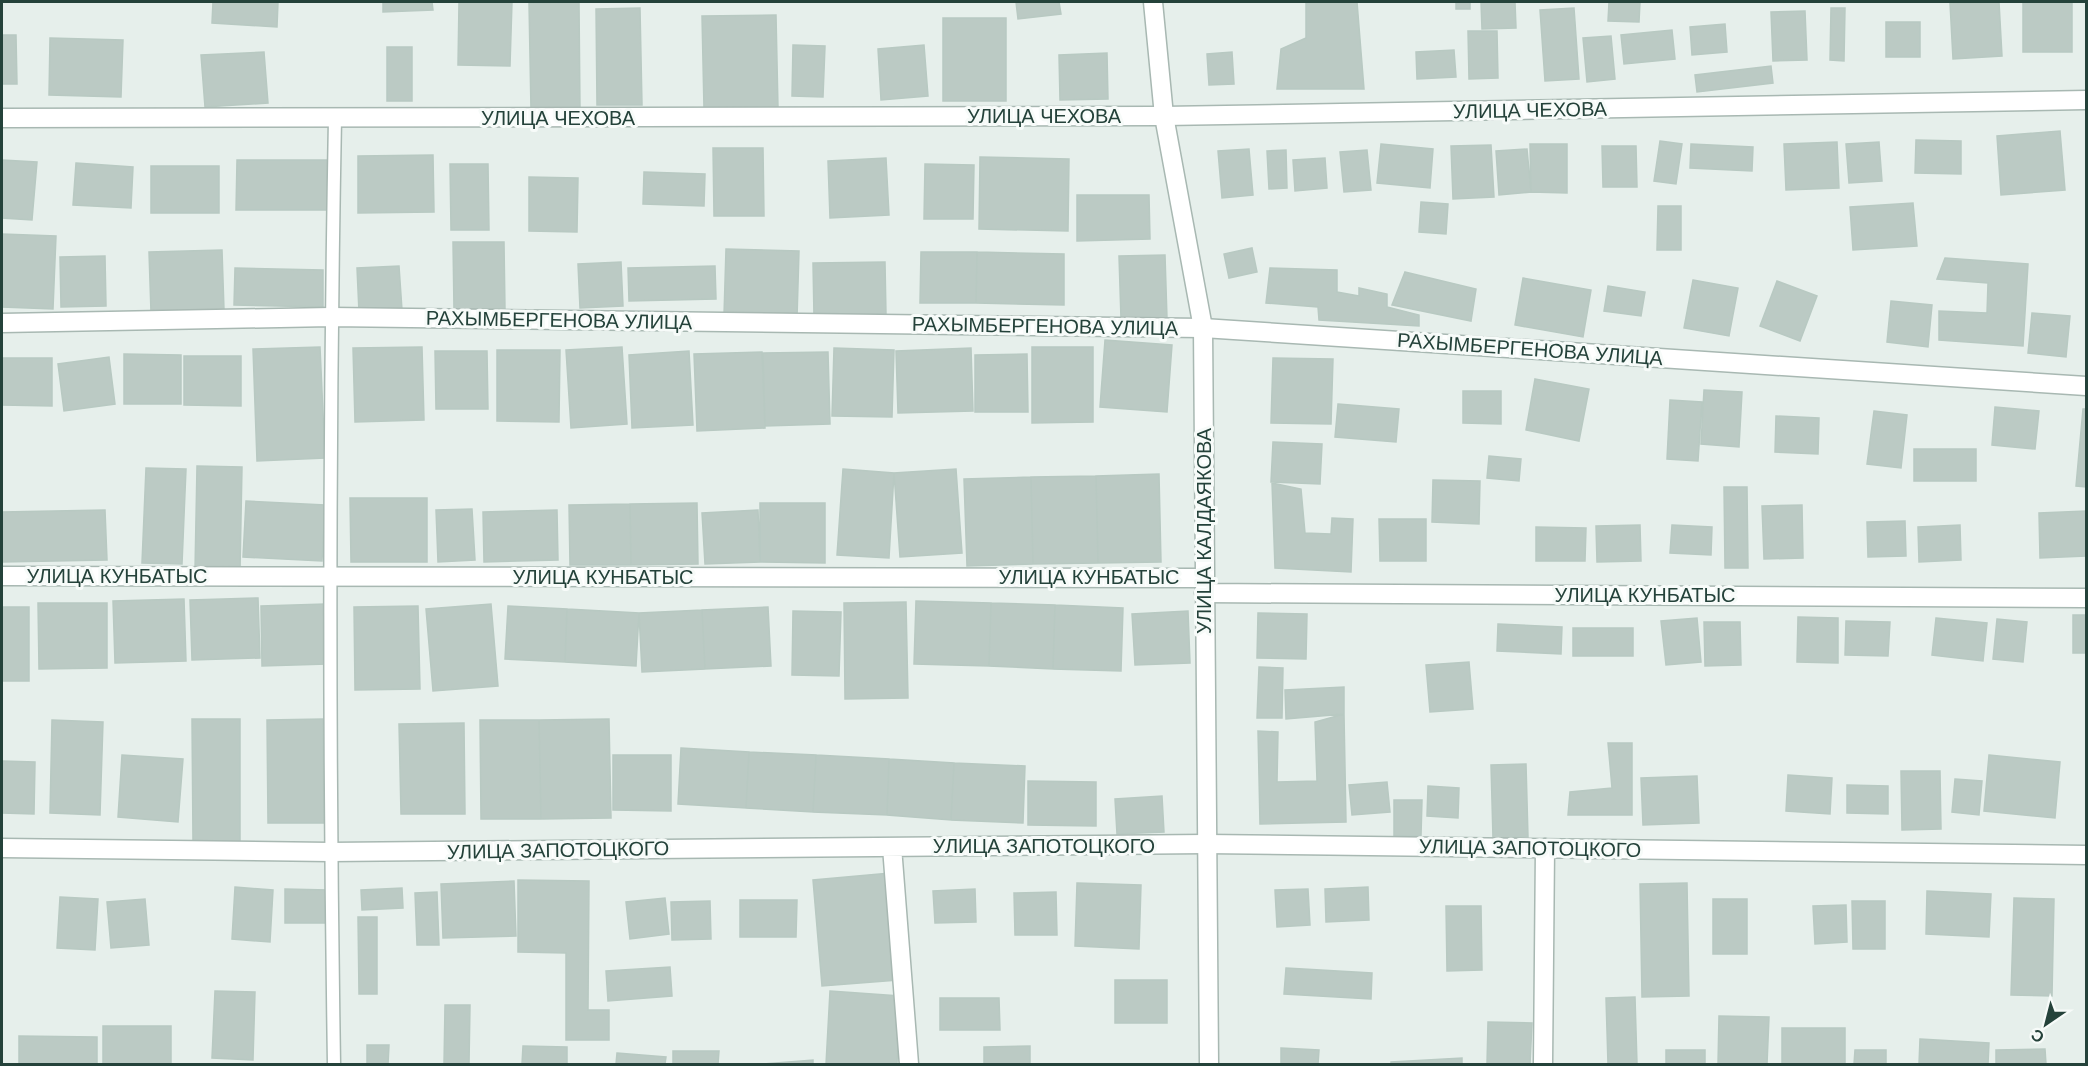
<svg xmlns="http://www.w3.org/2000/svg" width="2088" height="1066" font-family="Helvetica,sans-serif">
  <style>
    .building { fill: #bbcac4; stroke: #b8c9c2; stroke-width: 1.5 }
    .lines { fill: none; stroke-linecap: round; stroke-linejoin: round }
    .service-casing { stroke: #a8b8b2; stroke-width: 15 }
    .minor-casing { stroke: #a8b8b2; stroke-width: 21 }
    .tertiary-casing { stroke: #a8b8b2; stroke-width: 21 }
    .service { stroke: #fff; stroke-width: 12 }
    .minor { stroke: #fff; stroke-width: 18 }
    .tertiary { stroke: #fff; stroke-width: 18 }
    .labels { text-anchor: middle; stroke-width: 6; stroke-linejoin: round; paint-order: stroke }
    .street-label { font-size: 20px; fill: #24423a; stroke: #f7fbf9 }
  </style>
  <rect width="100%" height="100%" fill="#e6efeb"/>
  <path class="building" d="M213,2H278L277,27L212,23Z
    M383,2H432L433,10L383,12Z
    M459,2H512L510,66L458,65Z
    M579,2L580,110H531L529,3Z
    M1016,2H1059L1061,14L1018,19Z
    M1306,2H1357L1364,89H1277L1281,49L1306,38Z
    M1456,2H1470V9H1456Z
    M1481,2H1515L1516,28L1482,29Z
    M1609,2H1640L1639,22L1608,21Z
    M1999,2L2002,56L1953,59L1950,3Z
    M2023,2H2072V52H2023Z
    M640,8L642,105H597L596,9Z
    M1574,8L1579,79L1545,81L1540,10Z
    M1831,8H1845L1844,61L1830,60Z
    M1805,11L1807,60L1773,61L1771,12Z
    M776,15L778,108L704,109L702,16Z
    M943,18H1006V101H943Z
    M1886,22H1920V57H1886Z
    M1725,24L1727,52L1692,55L1690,27Z
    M1672,30L1675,59L1624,64L1621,35Z
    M1468,31H1497L1498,78L1469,79Z
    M2,35H16L17,84H2Z
    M1611,36L1615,79L1587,82L1583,38Z
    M50,38L123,40L121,97L49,95Z
    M793,45L825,46L823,97L792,96Z
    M924,45L928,96L881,100L878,49Z
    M387,47H412V101H387Z
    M1454,50L1456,77L1417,79L1416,52Z
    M264,52L268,103L205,107L201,55Z
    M1232,52L1234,84L1209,85L1207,54Z
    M1107,53L1108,99L1060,100L1059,55Z
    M1771,66L1773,83L1697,92L1695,75Z
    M2060,131L2065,190L2001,195L1997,136Z
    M1916,140L1961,141V174L1915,173Z
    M1660,141L1682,144L1676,184L1654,181Z
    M1837,142L1839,188L1786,190L1784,144Z
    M1879,142L1882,181L1849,183L1846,144Z
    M1381,144L1433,149L1430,188L1377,183Z
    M1530,144H1567V193L1531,192Z
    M1691,144L1753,147L1752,171L1690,168Z
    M1491,145L1494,197L1453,199L1451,146Z
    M1602,146H1636L1637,187H1603Z
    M713,148H763L764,216H714Z
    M1249,149L1253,195L1222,198L1218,151Z
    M1527,149L1531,192L1499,195L1496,151Z
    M1286,150L1287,188L1269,189L1267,151Z
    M1367,150L1371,190L1344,192L1340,152Z
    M433,155L434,212L358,213V156Z
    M980,157L1069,159L1068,231L979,229Z
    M886,158L889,215L830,218L828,161Z
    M1325,158L1327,188L1295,191L1293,160Z
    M2,160L37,162L32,220L2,218Z
    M237,160H328V210H236Z
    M76,163L133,167L131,208L73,205Z
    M450,164H488L489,230H451Z
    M925,164L974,165L973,219H924Z
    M151,166H219V213H151Z
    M644,172L705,174L704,206L643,204Z
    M529,177L578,178L577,232L529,231Z
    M1077,195H1149L1150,239L1077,241Z
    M1421,202L1448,204L1446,234L1419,232Z
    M1913,203L1917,246L1853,250L1850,207Z
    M1658,206H1681V250H1657Z
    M2,234L56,236L53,309L2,307Z
    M453,242H504L505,310H454Z
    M1252,248L1257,272L1229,278L1224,254Z
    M726,249L799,251L797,318L724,315Z
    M222,250L224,310L151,312L149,252Z
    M921,252H977L976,303H920Z
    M977,252L1064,254V305L976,303Z
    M1165,255L1167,318L1121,319L1119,256Z
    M105,256L106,306L61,307L60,257Z
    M1945,258L2028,264L2023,346L1939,340V311L1987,313L1988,283L1937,279Z
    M621,262L623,306L580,308L578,264Z
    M885,262L886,315L814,317L813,263Z
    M399,266L402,310L359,312L357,268Z
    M715,266L716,299L629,301L628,268Z
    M235,268L323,270V307L234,305Z
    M1270,268L1337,270V292L1359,296V288L1387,294V307L1419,315V326L1319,320L1318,307L1266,303Z
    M1405,272L1476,289L1471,321L1392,305Z
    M1523,278L1591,290L1583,337L1515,325Z
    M1693,280L1738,288L1729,336L1684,328Z
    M1777,281L1817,296L1800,341L1760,326Z
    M1608,286L1645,292L1641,316L1604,311Z
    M1891,301L1932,305L1928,347L1887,342Z
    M2032,313L2070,316L2066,357L2028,353Z
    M1105,340L1172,345L1167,412L1100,407Z
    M320,347L325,458L257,461L253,349Z
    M422,347L424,420L355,422L353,348Z
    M622,347L627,424L571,428L566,350Z
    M1032,347H1093V422L1032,423Z
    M834,348L894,350L892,417L832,416Z
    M971,348L973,411L898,413L896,351Z
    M497,350H560L559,422L497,421Z
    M435,351H487L488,409H436Z
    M689,351L693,425L632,428L629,355Z
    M762,352L765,428L697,431L694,354Z
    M828,352L830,424L765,426L763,353Z
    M124,354L181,355V404H124Z
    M1027,354L1028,412H975V355Z
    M184,356H241V406L184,405Z
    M109,357L115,404L64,411L58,364Z
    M2,358H52V406L2,405Z
    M1273,358L1333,359L1331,424L1271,423Z
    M1535,379L1589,389L1579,441L1526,430Z
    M1704,390L1742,392L1739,447L1701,444Z
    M1463,391H1501V424L1463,423Z
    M1670,400L1702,402L1698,461L1667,459Z
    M1338,404L1399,409L1396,442L1335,437Z
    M1995,407L2039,411L2035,449L1992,445Z
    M2083,409H2086V487L2076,486Z
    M1874,411L1907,415L1901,468L1867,464Z
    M1776,416L1819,418L1818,454L1775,452Z
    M1273,442L1322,444L1320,484L1271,482Z
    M1914,449H1976V481H1914Z
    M1489,456L1521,459L1519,481L1487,478Z
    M197,466L242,467L240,571L195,570Z
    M146,468L186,469L182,564L142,563Z
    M843,469L894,473L889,558L837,555Z
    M956,469L962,553L900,557L894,473Z
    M1159,474L1161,562L1098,563L1096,476Z
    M1096,476L1098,563L1033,564L1031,477Z
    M1031,477L1033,564L967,566L964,479Z
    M1433,480L1480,481L1479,524L1432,522Z
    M1272,483L1301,489L1305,533L1331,534L1332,518L1353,519L1351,572L1275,568Z
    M1724,487H1747L1748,568H1725Z
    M350,498H427V562H351Z
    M246,501L325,505L322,561L243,557Z
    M697,503L698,564L631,565L630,504Z
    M760,503H825V563L760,562Z
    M630,504L631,565H570L569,505Z
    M1802,505L1803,558L1764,559L1762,506Z
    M472,509L475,560L438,562L436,510Z
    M105,510L107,560L2,562V512Z
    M557,510L558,560L484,562L483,512Z
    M758,510L760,562L705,564L702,513Z
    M2086,511V556L2040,558L2039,513Z
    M1379,519H1426V561H1380Z
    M1905,521L1906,556L1868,557L1867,522Z
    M1640,525L1641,561L1597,562L1596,526Z
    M1672,525L1712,527L1711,555L1670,553Z
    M1960,525L1961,560L1919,562L1918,527Z
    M1536,527L1586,528L1585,561H1536Z
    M258,598L260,658L192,660L190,600Z
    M184,599L186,661L115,663L113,601Z
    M916,601L991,603L989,666L914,664Z
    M906,602L908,698L845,699L844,603Z
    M38,603H107V668L39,669Z
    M991,603L1055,605L1053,669L989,666Z
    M325,604L327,664L262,666L261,606Z
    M491,604L498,686L433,691L426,609Z
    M1055,605L1123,608L1121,671L1053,669Z
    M418,606L420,689L355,690L354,607Z
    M508,606L567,609L565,662L505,659Z
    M2,607H29V681H2Z
    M768,607L771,666L705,669L702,610Z
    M567,609L639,613L636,666L565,662Z
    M702,610L705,669L642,672L639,613Z
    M793,611L841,612L839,676L792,675Z
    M1188,611L1190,663L1135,665L1132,614Z
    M1258,613L1307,614L1306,659L1257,658Z
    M2073,615H2086V653H2073Z
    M1798,617L1838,618V663L1797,662Z
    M1697,618L1701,662L1666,665L1661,621Z
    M1936,618L1987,623L1983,661L1932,655Z
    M1997,619L2027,622L2023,662L1993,659Z
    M1846,621L1890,622L1888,656L1845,655Z
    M1704,622H1740L1741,665L1705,666Z
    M1498,624L1562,627L1561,654L1497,651Z
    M1573,628H1633V656H1573Z
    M1469,662L1473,709L1430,712L1426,665Z
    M1259,667L1283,668L1282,718H1257Z
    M1344,687V714L1286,719L1285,690Z
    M1344,714L1346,822L1260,824L1258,731L1278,732L1277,782L1317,781L1315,722Z
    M192,719H240V842H193Z
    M323,719L324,823H268L267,720Z
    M609,719L611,818L541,819L539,720Z
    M52,720L103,722L100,815L50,813Z
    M480,720H539L541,819H481Z
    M464,723L465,814H401L399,724Z
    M1608,743H1632V815H1568L1570,792L1612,788Z
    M681,748L749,752L746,808L678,804Z
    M749,752L816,755L813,812L746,808Z
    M122,755L183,759L178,822L118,817Z
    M613,755H671V811L613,810Z
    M816,755L889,759L887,815L813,812Z
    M1989,755L2060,762L2055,818L1984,811Z
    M889,759L954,763L951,820L887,815Z
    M2,761L35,762L34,814L2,813Z
    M954,763L1025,766L1023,823L951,820Z
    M1526,764L1528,837L1493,838L1491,765Z
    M1901,771H1940L1941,829L1902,830Z
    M1788,775L1832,778L1830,814L1786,811Z
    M1697,776L1699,823L1643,825L1641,778Z
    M1955,779L1982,781L1979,815L1952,812Z
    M1028,781L1096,782V826L1028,825Z
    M1387,782L1390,812L1352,815L1349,785Z
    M1847,785L1888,786V814L1847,813Z
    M1428,786L1459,788L1458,818L1427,816Z
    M1162,796L1164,832L1117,834L1115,799Z
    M1394,800H1422L1421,836H1394Z
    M890,873L898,980L822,986L813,880Z
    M518,880L589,881L588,1010H609V1040H566V953L518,952Z
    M514,881L516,936L443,938L441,884Z
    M1077,883L1141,885L1139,949L1075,946Z
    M1687,883L1689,996L1642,997L1640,884Z
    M235,887L273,890L270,942L232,939Z
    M1368,887L1369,920L1326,922L1325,889Z
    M402,888L403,908L362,910L361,890Z
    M285,889L328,890V923H285Z
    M975,889L976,922L935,923L933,891Z
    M1308,889L1310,925L1277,927L1275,890Z
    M1927,891L1991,894L1989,937L1926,934Z
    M437,892L439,945H417L415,893Z
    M1056,892L1057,935H1015L1014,893Z
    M60,897L98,899L95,950L57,948Z
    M665,898L669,934L630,939L626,902Z
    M2014,898L2054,899L2052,996L2011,995Z
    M145,899L149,945L111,948L107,902Z
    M1713,899H1747V954H1713Z
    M740,900H797L796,937H740Z
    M710,901L711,939L672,940L671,902Z
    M1852,901H1885V949H1853Z
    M1846,905L1847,942L1815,944L1813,906Z
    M1446,906H1481L1482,970L1447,971Z
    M358,917H377V994H359Z
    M670,967L672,996L608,1001L606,971Z
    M1286,968L1372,973L1371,999L1284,994Z
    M1115,980H1167V1023H1115Z
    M215,991L255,992L253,1060L212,1058Z
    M830,991L900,996L897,1064H826Z
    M1635,997L1637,1064H1608L1606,998Z
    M940,998H999L1000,1030H940Z
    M445,1005H470L469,1064H444Z
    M1719,1016L1769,1017L1767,1064H1718Z
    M1488,1022L1532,1023L1530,1064H1487Z
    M103,1026H171V1064H103Z
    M1782,1028H1845V1064H1782Z
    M19,1036L97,1037V1064H19Z
    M1920,1039L1989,1043L1988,1064H1919Z
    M367,1045H389L388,1064H367Z
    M523,1046L567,1047V1064H522Z
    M1030,1046V1064H984V1047Z
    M1281,1048L1319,1050L1318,1064H1281Z
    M2045,1049L2046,1064H1996V1050Z
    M1666,1050H1705V1064H1666Z
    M1855,1050H1886V1064H1854Z
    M673,1051H719L718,1064H673Z
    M617,1053L666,1057L665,1064H616Z
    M1462,1058V1064H1391V1062Z
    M813,1060V1064H763Z"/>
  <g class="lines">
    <g class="service-casing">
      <path id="service" d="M334,1064C329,749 329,434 335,118"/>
    </g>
    <g class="minor-casing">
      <path id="minor" d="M2,118L1164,116L2086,100
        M2,323L331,317L1203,328L2086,386
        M2,576L1204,578
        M1204,593L2086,598
        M892,847L909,1064
        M2,848L330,852L1206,844L2086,855
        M1543,1064L1545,848"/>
    </g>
    <g class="tertiary-casing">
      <path id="tertiary" d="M1153,2L1164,116L1203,328L1209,1064"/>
    </g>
    <use href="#service" class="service"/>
    <use href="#minor" class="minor"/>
    <use href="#tertiary" class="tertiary"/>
  </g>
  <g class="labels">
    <g class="street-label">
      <text transform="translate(1530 110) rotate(-1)" y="7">УЛИЦА ЧЕХОВА</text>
      <text x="1044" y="123">УЛИЦА ЧЕХОВА</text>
      <text x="558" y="125">УЛИЦА ЧЕХОВА</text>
      <text transform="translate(559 320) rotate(1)" y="7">РАХЫМБЕРГЕНОВА УЛИЦА</text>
      <text transform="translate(1045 326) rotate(1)" y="7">РАХЫМБЕРГЕНОВА УЛИЦА</text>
      <text transform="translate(1530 349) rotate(4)" y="7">РАХЫМБЕРГЕНОВА УЛИЦА</text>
      <text transform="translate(1204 531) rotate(-90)" y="7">УЛИЦА КАЛДАЯКОВА</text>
      <text x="117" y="583">УЛИЦА КУНБАТЫС</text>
      <text x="603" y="584">УЛИЦА КУНБАТЫС</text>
      <text x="1089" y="584">УЛИЦА КУНБАТЫС</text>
      <text x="1645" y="602">УЛИЦА КУНБАТЫС</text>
      <text x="1044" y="853">УЛИЦА ЗАПОТОЦКОГО</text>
      <text transform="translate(1530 848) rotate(1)" y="7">УЛИЦА ЗАПОТОЦКОГО</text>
      <text transform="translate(558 850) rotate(-1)" y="7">УЛИЦА ЗАПОТОЦКОГО</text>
    </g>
  </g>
  <rect width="2088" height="1066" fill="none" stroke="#24423a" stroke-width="6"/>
  <g transform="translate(2046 1024) rotate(215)" stroke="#f7fbf9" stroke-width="4.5" paint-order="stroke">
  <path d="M0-4.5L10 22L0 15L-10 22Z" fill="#24423a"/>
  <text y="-9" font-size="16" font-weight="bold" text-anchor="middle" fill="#24423a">С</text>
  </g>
</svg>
